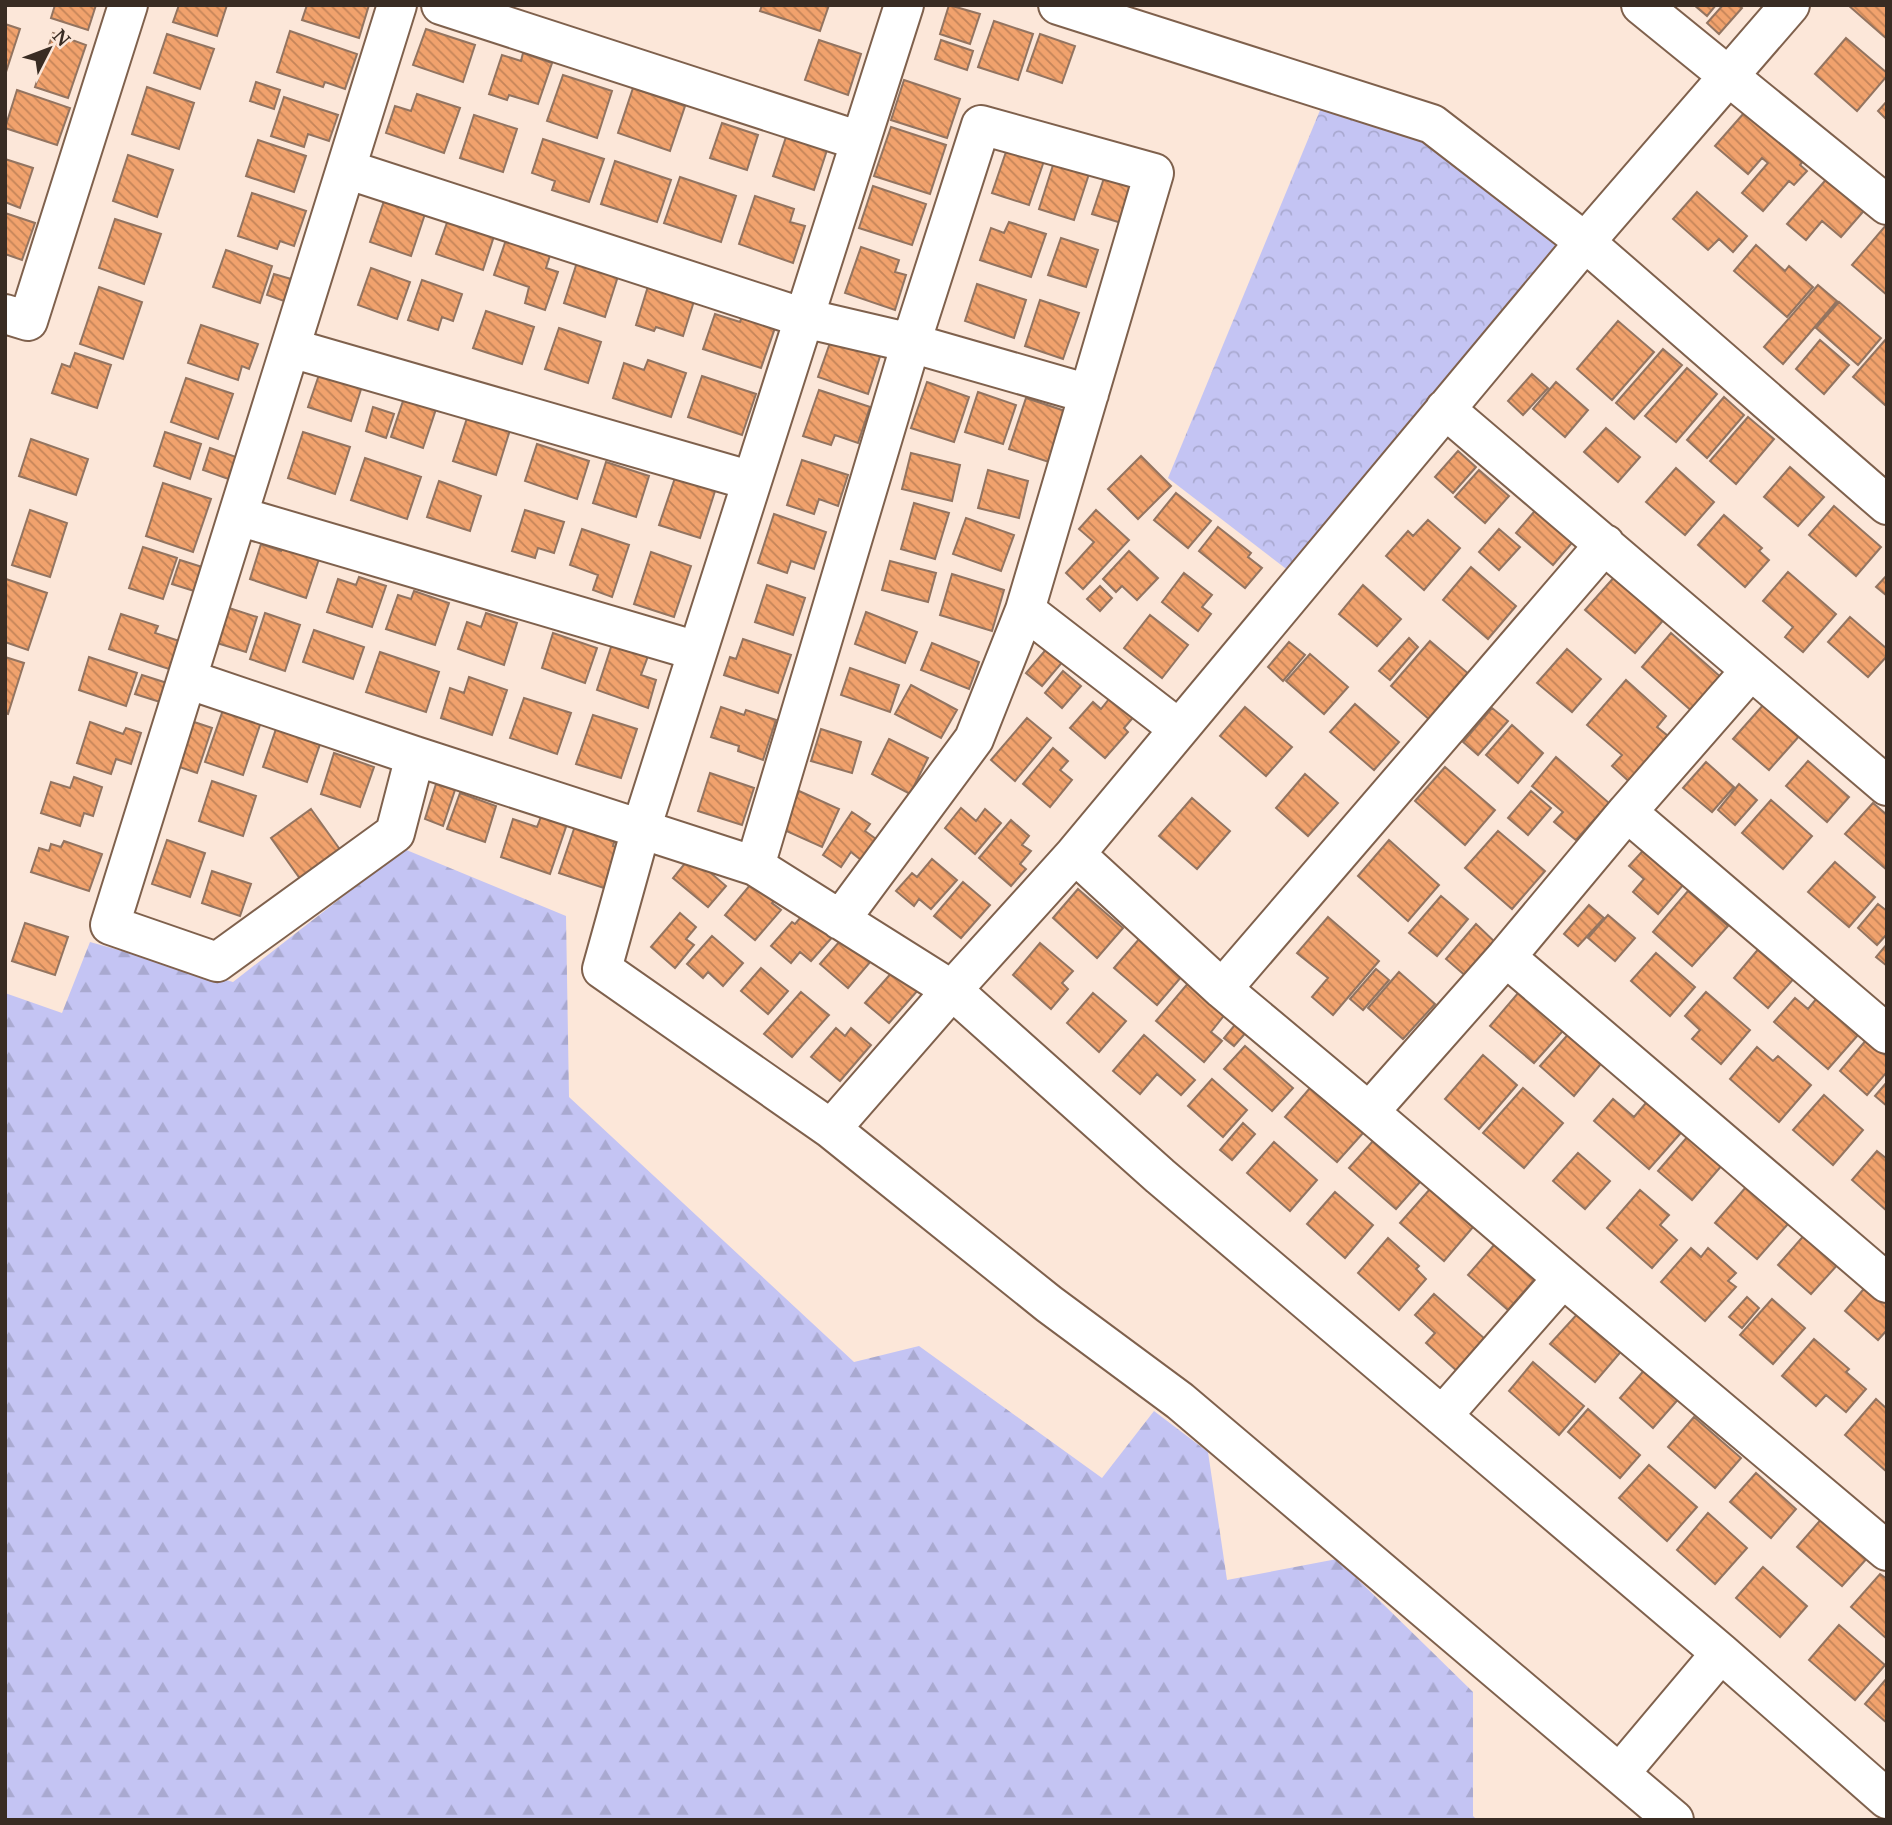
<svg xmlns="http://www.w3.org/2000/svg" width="1892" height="1825" font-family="'Noto Serif',serif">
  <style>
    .forest { fill: url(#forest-firs) }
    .park { fill: url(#park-crowns) }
    .building { fill: url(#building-back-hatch); stroke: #937460; stroke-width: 2 }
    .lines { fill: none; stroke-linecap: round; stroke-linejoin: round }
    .minor-casing { stroke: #7f614d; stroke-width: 42 }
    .minor { stroke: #fff; stroke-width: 38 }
  </style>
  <defs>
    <pattern id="forest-firs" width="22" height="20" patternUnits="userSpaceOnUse" patternTransform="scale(1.75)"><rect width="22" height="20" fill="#c4c4f3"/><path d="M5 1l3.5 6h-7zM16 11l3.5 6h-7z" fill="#a9a9d0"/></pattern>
    <pattern id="park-crowns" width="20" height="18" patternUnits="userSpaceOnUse" patternTransform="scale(1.75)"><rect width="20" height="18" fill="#c4c4f3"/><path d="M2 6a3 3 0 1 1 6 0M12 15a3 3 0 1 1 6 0" fill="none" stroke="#a9a9d0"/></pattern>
    <pattern id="building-back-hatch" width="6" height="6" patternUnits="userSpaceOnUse" patternTransform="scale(1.75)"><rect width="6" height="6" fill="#f1a26d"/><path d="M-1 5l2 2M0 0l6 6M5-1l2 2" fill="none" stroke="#c48459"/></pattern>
  </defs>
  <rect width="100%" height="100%" fill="#fce7d9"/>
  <path class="forest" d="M404,849L566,916L569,1097L854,1362L919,1346L1102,1478L1154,1411L1208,1452L1227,1580L1337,1559L1473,1692V1816L1477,1820H5V993L62,1013L90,942L233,982Z"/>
  <path class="park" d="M1328,91L1432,124L1585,242L1302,581L1168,478Z"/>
  <path class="building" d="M55,5H96L88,30L51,18Z
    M179,5H227L217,36L173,22Z
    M307,5H369L359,38L302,20Z
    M762,5H829L820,31L760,11Z
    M949,5L980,14L970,44L940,34Z
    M1694,5H1716L1707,16Z
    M1723,5H1739L1742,8L1719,34L1707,23Z
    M1848,5H1887V39L1864,19Z
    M994,21L1033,34L1018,80L978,67Z
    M5,24L20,29L6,72H5Z
    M426,29L475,45L463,82L413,65Z
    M290,31L357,54L345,89L325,82L323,87L277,72Z
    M53,33L86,45L68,98L35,87Z
    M167,34L214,49L200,89L154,73Z
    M1040,34L1075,46L1062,83L1027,71Z
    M1846,38L1887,73V76L1857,111L1815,74Z
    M819,40L861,54L848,95L805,80Z
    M941,40L973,51L967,70L935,59Z
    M523,53L552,63L538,104L509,95L507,100L489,94L502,55L521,61Z
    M563,75L612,91L597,138L547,121Z
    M904,80L960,99L947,138L891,120Z
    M256,82L280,90L274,109L250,101Z
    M147,87L194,103L179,149L132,134Z
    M633,88L685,106L670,151L618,133Z
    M17,90L70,108L57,145L5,128Z
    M417,94L460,108L444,153L386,133L395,106L411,111Z
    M284,97L338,115L329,141L308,134L304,147L271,136Z
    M1887,101V120L1878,111Z
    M1744,113L1770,135L1777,127L1809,154L1800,165L1807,171L1794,185L1789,181L1763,211L1742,193L1768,163L1762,158L1748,174L1715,146Z
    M474,115L517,129L503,172L460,158Z
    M722,123L758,135L747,170L710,158Z
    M891,127L946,145L930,194L874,176Z
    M787,134L828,147L814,190L773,176Z
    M543,139L604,159L589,202L552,190L555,181L532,173Z
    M258,140L306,156L294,192L246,176Z
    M1008,146L1045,158L1029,205L992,193Z
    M128,155L173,170L157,217L113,201Z
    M5,159L33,168L20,208L5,202Z
    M615,161L671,180L657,222L601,204Z
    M1054,162L1089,174L1074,220L1039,209Z
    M1831,174L1868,206L1841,237L1822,221L1806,240L1787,224Z
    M680,177L736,196L721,242L664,223Z
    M1104,178L1139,190L1128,225L1092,214Z
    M873,186L926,204L912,245L859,228Z
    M1697,192L1747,236L1733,252L1719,239L1708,250L1673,219Z
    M252,193L306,211L294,246L280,241L277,249L238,236Z
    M755,196L794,209L790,222L805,226L793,263L739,244Z
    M384,201L425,214L411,256L370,242Z
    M5,213L35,223L22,260L5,254Z
    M449,217L495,233L483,270L436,254Z
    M115,219L161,234L144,284L99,268Z
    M1009,222L1046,234L1031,277L980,260L991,228L1004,233Z
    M1887,224V295L1852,265Z
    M508,234L552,249L546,268L558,272L545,310L525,303L529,287L494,275Z
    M1061,238L1098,250L1086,287L1048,275Z
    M1756,245L1785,271L1789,266L1813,287L1787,317L1734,271Z
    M861,247L899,260L895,272L906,275L895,310L845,293Z
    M226,250L272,266L260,303L213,287Z
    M579,256L620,270L605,317L564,303Z
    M371,268L410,282L397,319L358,305Z
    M274,274L291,279L284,301L267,295Z
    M422,280L462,294L453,321L442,317L438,330L408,320Z
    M649,283L695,298L683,336L656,327L654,331L636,325Z
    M977,284L1026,300L1014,338L965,321Z
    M1818,285L1837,301L1783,364L1764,347Z
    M99,287L142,302L123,359L80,344Z
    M1040,300L1079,313L1063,359L1025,346Z
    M1839,302L1881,338L1858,365L1816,328Z
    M486,311L534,327L522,364L473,348Z
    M743,313L776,325L761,368L703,349L715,314L740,322Z
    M1618,321L1654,352L1612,400L1577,369Z
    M201,325L258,344L249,369L242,366L238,380L188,363Z
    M559,328L601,342L588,383L545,369Z
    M1887,338V404L1885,405L1853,377Z
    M831,340L883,347L868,394L818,377Z
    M1820,340L1849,365L1824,394L1796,369Z
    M1663,349L1682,365L1634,419L1616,403Z
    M75,353L111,365L97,408L52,393L62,364L70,367Z
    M648,360L686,373L671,417L613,398L624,363L644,370Z
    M1687,368L1717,394L1676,442L1645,416Z
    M321,369L363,383L351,421L308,407Z
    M1532,374L1548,388L1523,415L1508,401Z
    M702,376L756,394L742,435L688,417Z
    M186,378L233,394L218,439L171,422Z
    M927,382L969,397L954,442L911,428Z
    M1556,382L1588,410L1565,437L1533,409Z
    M819,390L870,407L858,443L835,435L831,445L803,436Z
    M978,392L1016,405L1003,444L965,432Z
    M405,395L437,406L423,448L391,437Z
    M1724,397L1744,415L1707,458L1687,440Z
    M1026,398L1068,412L1052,463L1009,449Z
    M373,407L394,414L386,438L366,431Z
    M468,415L510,430L496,475L453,461Z
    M1748,417L1774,439L1736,484L1710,461Z
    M1606,428L1640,457L1618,482L1584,452Z
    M165,432L201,444L190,479L154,466Z
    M303,432L350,447L335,494L288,478Z
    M31,439L88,459L76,495L19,476Z
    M537,444L589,461L577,499L525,481Z
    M210,448L242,459L234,481L203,470Z
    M1458,451L1476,467L1453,493L1435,477Z
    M911,453L960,465L952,501L902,489Z
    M1141,456L1171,486L1138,519L1108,489Z
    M365,458L421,477L407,519L351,500Z
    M802,460L848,475L838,506L819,499L814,514L787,505Z
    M606,462L649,476L636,517L593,503Z
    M1790,467L1824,497L1798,526L1764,497Z
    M1676,468L1714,502L1685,535L1646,502Z
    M988,470L1028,481L1019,518L978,508Z
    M1479,470L1509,496L1485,523L1455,497Z
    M676,475L716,488L700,538L659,525Z
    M439,481L481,496L470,531L427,517Z
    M163,483L211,499L193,552L146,536Z
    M1176,493L1211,521L1188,548L1154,520Z
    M914,503L949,513L935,559L901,549Z
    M1539,506L1576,538L1553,565L1516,533Z
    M1834,506L1881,547L1856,576L1809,535Z
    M30,510L67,523L50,577L12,565Z
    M525,510L564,522L554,553L538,548L535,558L512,551Z
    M1096,510L1129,540L1083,589L1066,573L1094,542L1079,529Z
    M774,514L826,532L814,569L791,561L787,573L758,563Z
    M1724,515L1762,548L1759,551L1769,560L1745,587L1698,545Z
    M966,518L1014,535L1001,571L953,554Z
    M1428,520L1460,548L1424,590L1386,556L1408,531L1413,536Z
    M1218,527L1251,553L1248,557L1262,568L1245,588L1199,551Z
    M582,529L629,545L612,597L593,590L598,575L570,565Z
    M1499,529L1520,547L1499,570L1479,552Z
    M261,544L281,551L283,544L320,556L306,598L250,579Z
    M143,547L177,558L163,599L129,588Z
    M1129,551L1158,578L1137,600L1122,586L1116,592L1103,579Z
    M651,552L691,566L674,617L634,604Z
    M180,560L202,567L194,591L172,584Z
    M890,561L936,573L928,602L882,590Z
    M1471,567L1516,606L1488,639L1443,600Z
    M1788,572L1836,614L1803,652L1785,637L1793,627L1763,601Z
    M1184,573L1212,595L1202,607L1211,614L1198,631L1162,602Z
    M952,574L1004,590L992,631L940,615Z
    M1617,574L1666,617L1635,653L1585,610Z
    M1887,575V596L1876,587Z
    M359,577L386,586L372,627L327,612L338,579L356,585Z
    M6,579L47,593L28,650L5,642Z
    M767,585L805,598L793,635L755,622Z
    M1363,585L1401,619L1377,646L1339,614Z
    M1100,586L1112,598L1100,611L1087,599Z
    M414,591L449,603L435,645L386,629L398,595L411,599Z
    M229,608L257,617L246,652L217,643Z
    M866,612L917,632L905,663L855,644Z
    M265,613L300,625L285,671L250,659Z
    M486,613L517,623L504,665L458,649L467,622L481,627Z
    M121,614L158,626L155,633L179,641L169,669L109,649Z
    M1150,615L1188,645L1162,678L1124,648Z
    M1850,617L1887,649V656L1868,677L1828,642Z
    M314,630L364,647L353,679L303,662Z
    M553,633L597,648L585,683L542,668Z
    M1671,633L1723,679L1694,713L1642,667Z
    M1409,638L1418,647L1390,680L1379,671Z
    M743,639L791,655L778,693L724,675L730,657L736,659Z
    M1430,641L1470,675L1431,721L1391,686Z
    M1289,642L1305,655L1283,681L1268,667Z
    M932,643L979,662L969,689L921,670Z
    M612,644L648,656L641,675L656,680L648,708L597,690Z
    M1049,646L1065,659L1042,686L1026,673Z
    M1567,649L1601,679L1572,712L1537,683Z
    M380,652L439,672L426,712L366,692Z
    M1310,654L1348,687L1324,714L1286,681Z
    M5,657L24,663L8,714L5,713Z
    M89,657L137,673L126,706L79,690Z
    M850,668L899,685L890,712L841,695Z
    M1063,671L1081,686L1062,708L1045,693Z
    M142,675L167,683L160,702L135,694Z
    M469,677L507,690L492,735L441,718L450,688L464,693Z
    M1626,680L1666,716L1657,727L1673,740L1634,786L1612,766L1622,755L1587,725Z
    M911,685L957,710L941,738L895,714Z
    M1113,694L1136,714L1124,728L1128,732L1105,758L1070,728L1093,702L1101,709Z
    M524,698L571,713L557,754L510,738Z
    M1765,703L1801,734L1769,770L1733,739Z
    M1355,704L1399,742L1374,770L1330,732Z
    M224,707L262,719L243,775L205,762Z
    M721,707L744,715L746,710L776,720L763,760L738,751L739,746L711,737Z
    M1245,707L1292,747L1266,776L1220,736Z
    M1492,708L1508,721L1478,755L1463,742Z
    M593,715L637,729L621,778L576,764Z
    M1027,718L1051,738L1015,781L991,760Z
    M185,719L212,728L197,773L171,764Z
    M90,722L123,734L126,728L141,733L131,764L116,759L111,774L77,763Z
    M1512,725L1543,753L1518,783L1486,755Z
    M276,729L320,744L307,782L263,767Z
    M821,729L861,742L852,773L811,761Z
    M889,739L928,758L910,794L872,774Z
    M1053,748L1068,761L1060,770L1072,780L1050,807L1023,784Z
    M334,753L374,767L360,807L321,794Z
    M1556,757L1609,803L1576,840L1554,822L1563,812L1532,786Z
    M1808,761L1849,797L1827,822L1786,786Z
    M1706,762L1734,787L1712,812L1683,788Z
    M1445,767L1495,810L1465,845L1415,801Z
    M710,773L754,788L742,825L698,811Z
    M1305,774L1338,803L1308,836L1276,808Z
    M74,777L102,787L93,816L84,813L80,826L41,813L51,782L70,788Z
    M212,781L256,796L243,836L199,821Z
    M436,784L455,790L443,826L425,819Z
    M1739,784L1757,800L1735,825L1718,810Z
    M799,791L839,809L822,847L782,829Z
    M1531,791L1551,808L1528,835L1508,818Z
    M460,793L496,806L485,842L447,829Z
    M1192,798L1230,831L1197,869L1159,836Z
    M1771,800L1812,836L1783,869L1742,833Z
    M1873,803L1887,815V870L1845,834Z
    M961,808L976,821L985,809L1001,823L975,854L945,828Z
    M311,809L341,851L301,880L271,838Z
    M544,809L569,818L550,874L501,857L513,819L537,827Z
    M852,812L870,824L865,831L876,839L861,860L851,852L841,867L823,855Z
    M1011,820L1029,836L1022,845L1031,851L1020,864L1026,869L1011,886L979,858Z
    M575,826L615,840L613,846L621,848L607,889L559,873Z
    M1498,831L1545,871L1512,909L1465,868Z
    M167,840L205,853L190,897L152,884Z
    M1389,840L1439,885L1408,921L1358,876Z
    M64,841L102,854L89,891L31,872L39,848L49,851L51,844L61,847Z
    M1650,843L1689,878L1658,914L1633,892L1644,879L1629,866Z
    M691,856L726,886L708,907L673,878Z
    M932,859L957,880L931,909L919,899L914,906L896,891L912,873L917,877Z
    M1835,862L1875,897L1849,927L1808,892Z
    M212,871L251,884L240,916L202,903Z
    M756,878L778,896L772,903L781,910L755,940L725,915Z
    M963,882L990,905L961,938L934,916Z
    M1078,889L1123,928L1097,958L1053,918Z
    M1688,891L1728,926L1692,966L1653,932Z
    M1441,896L1468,919L1437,956L1409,933Z
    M1878,904L1887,911V934L1877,945L1858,928Z
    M1589,905L1604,918L1578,946L1564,934Z
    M807,910L835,934L811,961L800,952L791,963L771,946L792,922L795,924Z
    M680,913L696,927L686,939L694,945L675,968L651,947Z
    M1608,915L1635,938L1615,961L1588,938Z
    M1328,917L1379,961L1333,1015L1312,997L1328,978L1297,953Z
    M25,923L68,937L55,975L12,961Z
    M1476,924L1496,943L1467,977L1446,959Z
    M846,934L871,961L848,988L820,964Z
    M712,936L743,963L723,986L708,972L703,978L687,964Z
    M1140,938L1182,976L1157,1005L1114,968Z
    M1040,943L1073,971L1062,983L1068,989L1051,1009L1013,975Z
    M1887,944V966L1876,957Z
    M1761,946L1796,976L1768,1008L1734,978Z
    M1656,953L1695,987L1670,1016L1631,981Z
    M761,968L788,991L768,1014L741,991Z
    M1376,969L1389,980L1363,1010L1350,999Z
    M894,970L918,990L889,1023L865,1003Z
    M1399,972L1435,1004L1403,1039L1368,1008Z
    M1190,981L1226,1013L1211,1032L1222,1041L1204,1062L1156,1021Z
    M1525,985L1569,1024L1534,1063L1490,1026Z
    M801,992L829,1015L792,1057L764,1034Z
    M1706,992L1750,1030L1721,1064L1692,1039L1700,1030L1685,1016Z
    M1093,993L1126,1021L1099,1052L1067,1023Z
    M1795,998L1808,1009L1817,998L1858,1035L1828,1069L1774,1022Z
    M1239,1020L1249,1029L1234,1046L1224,1038Z
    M836,1028L845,1036L851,1028L871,1045L840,1081L811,1057Z
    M1572,1030L1605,1059L1574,1096L1540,1066Z
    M1144,1035L1195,1080L1181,1095L1157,1074L1140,1094L1113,1071Z
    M1867,1039L1887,1056V1072L1867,1095L1840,1071Z
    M1245,1046L1293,1088L1272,1111L1224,1069Z
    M1757,1047L1773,1061L1778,1056L1811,1085L1779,1122L1730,1079Z
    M1483,1055L1517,1085L1479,1129L1445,1099Z
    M1212,1079L1247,1110L1223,1137L1188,1106Z
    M1887,1082V1106L1875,1096Z
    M1310,1088L1363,1133L1337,1162L1285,1117Z
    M1523,1088L1563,1123L1524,1168L1483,1133Z
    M1824,1095L1863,1130L1833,1165L1793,1130Z
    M1651,1097L1686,1127L1649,1169L1594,1121L1613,1099L1634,1117Z
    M1243,1123L1255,1134L1232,1160L1220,1150Z
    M1689,1135L1723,1164L1692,1200L1658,1171Z
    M1373,1141L1420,1182L1396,1209L1349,1168Z
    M1274,1142L1317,1180L1290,1211L1247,1173Z
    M1877,1151L1887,1159V1211L1852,1180Z
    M1578,1153L1610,1181L1585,1209L1553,1181Z
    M1746,1187L1788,1224L1757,1259L1715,1223Z
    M1430,1189L1473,1227L1444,1261L1400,1223Z
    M1640,1190L1669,1215L1660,1225L1677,1240L1652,1268L1607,1228Z
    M1335,1192L1373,1225L1345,1258L1307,1224Z
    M1807,1232L1840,1262L1811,1294L1778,1265Z
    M1501,1237L1541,1272L1508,1310L1468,1275Z
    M1388,1238L1419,1266L1416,1269L1426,1279L1399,1310L1358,1273Z
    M1691,1248L1701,1257L1708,1248L1736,1273L1728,1281L1736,1287L1705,1321L1661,1282Z
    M1868,1284L1887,1300V1330L1878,1340L1845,1311Z
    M1434,1294L1485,1339L1457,1371L1426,1343L1435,1333L1415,1315Z
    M1747,1297L1759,1308L1742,1328L1729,1317Z
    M1772,1299L1805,1328L1773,1364L1740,1335Z
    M1580,1311L1630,1341L1595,1382L1550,1344Z
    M1814,1339L1849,1369L1846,1372L1866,1389L1846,1412L1826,1395L1816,1406L1782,1376Z
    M1533,1362L1584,1406L1559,1435L1509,1391Z
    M1647,1367L1681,1396L1653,1428L1620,1398Z
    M1876,1399L1887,1409V1472L1845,1435Z
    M1588,1409L1640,1455L1620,1478L1568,1432Z
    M1694,1417L1741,1458L1715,1488L1668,1447Z
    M1649,1465L1697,1507L1667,1541L1619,1498Z
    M1756,1473L1796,1509L1771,1538L1730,1502Z
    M1708,1513L1747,1548L1715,1584L1677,1550Z
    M1824,1516L1869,1556L1842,1586L1797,1547Z
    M1763,1567L1807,1606L1780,1637L1736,1598Z
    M1880,1574L1887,1579V1639L1851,1607Z
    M1839,1625L1885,1665L1855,1700L1809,1660Z
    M1887,1678V1723L1865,1704Z"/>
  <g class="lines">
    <g class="minor-casing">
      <path id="minor" d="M397,5L110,925L217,962L395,833L415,756
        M441,5L860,141
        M904,5L641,829L602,969L831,1129L1049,1304L1180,1401L1674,1820
        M1058,5L1432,124L1585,242L1887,505
        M1641,5L1887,205
        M1790,5L1585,242L1075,854L1222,989L1369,1112L1563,1278L1887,1551
        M346,169L804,318L911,343L1089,394
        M5,314L28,321L128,5
        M291,348L752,481
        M1445,409L1887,786
        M238,516L697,651
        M1025,610L1179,729
        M187,679L415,756L755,866L952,990L1160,1176L1721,1653L1887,1799
        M1627,812L1887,1034
        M755,866L911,343L981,125L1154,173L1025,610L974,739L840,920
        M1506,957L1887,1283
        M1222,989L1605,544
        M1369,1112L1506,957L1627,812L1751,670
        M831,1129L952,990L1075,854
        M1442,1416L1563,1278
        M1620,1773L1721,1653"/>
    </g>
    <use href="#minor" class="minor"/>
  </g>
  <rect width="1892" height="1825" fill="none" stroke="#392c23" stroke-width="14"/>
  <g transform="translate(49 49) rotate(48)" stroke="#fce7d9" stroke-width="5" paint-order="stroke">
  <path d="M0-5L12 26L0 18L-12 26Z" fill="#392c23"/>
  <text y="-10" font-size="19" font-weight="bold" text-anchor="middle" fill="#392c23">N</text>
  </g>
</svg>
